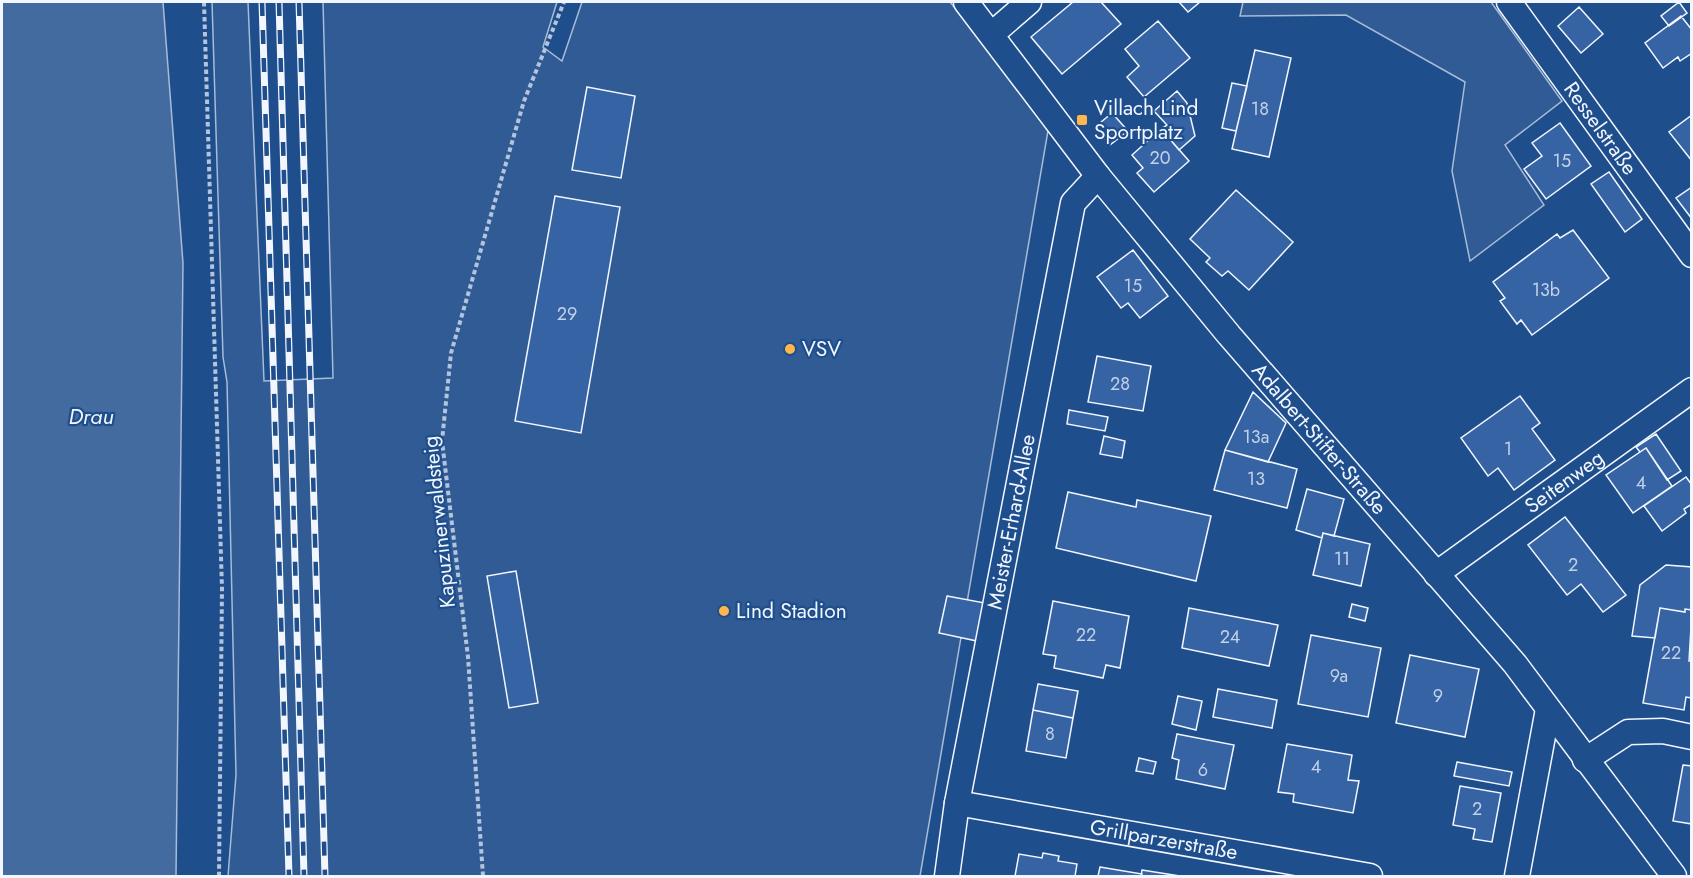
<svg xmlns="http://www.w3.org/2000/svg" width="1693" height="878" font-family="Jost,sans-serif">
  <style>
    .built { fill: #305b95; stroke: #a8bbd7; stroke-width: 1.5 }
    .water { fill: #446ba0; stroke: #a8bbd7; stroke-width: 1.5 }
    .building { fill: #3563a3; stroke: #f2f6ff; stroke-width: 1.5 }
    .lines { fill: none; stroke-linecap: round; stroke-linejoin: round }
    .minor-casing { stroke: #f2f6ff; stroke-width: 27 }
    .path { stroke: #b3c4dc; stroke-width: 4; stroke-dasharray: 4.5 3; stroke-linecap: butt }
    .minor { stroke: #1f4e8c; stroke-width: 24 }
    .rail-casing { stroke: #f2f6ff; stroke-width: 7 }
    .rail { stroke: #1f4e8c; stroke-width: 4.5; stroke-dasharray: 14; stroke-linecap: butt }
    .poi-dot { fill: #ffb74d; stroke: #1f4e8c; stroke-width: 2 }
    .labels { text-anchor: middle; stroke-width: 4.5; stroke-linejoin: round; paint-order: stroke }
    .number-label { font-size: 18px; fill: #c3d1e8 }
    .poi-label { font-size: 21px; fill: #f2f6ff; stroke: #1f4e8c; text-anchor: start }
    .street-label { font-size: 21px; fill: #f2f6ff; stroke: #1f4e8c }
    .water-label { font-size: 22px; font-style: italic; fill: #f2f6ff; stroke: #1f4e8c }
  </style>
  <rect width="100%" height="100%" fill="#1f4e8c"/>
  <path class="built" d="M212,2H248L264,381L333,378L323,2H557L543,47L562,61L582,2H950L1049,125L920,876H228L236,775L227,382L223,357Z
    M1243,2H1491L1562,101L1505,145L1544,205L1470,261L1452,171L1465,82L1346,15L1240,16Z"/>
  <path class="water" d="M2,2H163L183,263L176,876H2Z"/>
  <path class="building" d="M1073,2H1101L1121,24L1062,74L1031,37Z
    M1179,2H1200L1188,12Z
    M1679,2L1687,13L1669,26L1661,16Z
    M1579,7L1603,34L1581,53L1558,26Z
    M1681,16L1692,30V53L1680,61L1678,57L1663,68L1645,43Z
    M1158,21L1190,58L1144,97L1127,77L1139,66L1125,49Z
    M1255,50L1291,58L1269,157L1232,149Z
    M1232,83L1247,86L1236,131L1222,128Z
    M587,87L635,96L621,178L572,170Z
    M1177,91L1187,103L1195,136L1179,150L1161,129L1167,125L1154,111Z
    M1112,113L1128,131L1110,145L1095,127Z
    M1692,115V161L1669,132Z
    M1560,123L1591,166L1546,199L1524,169L1542,156L1532,143Z
    M1161,129L1189,161L1154,192L1137,173L1143,168L1132,155Z
    M1609,172L1642,219L1625,232L1591,184Z
    M1692,187V219L1676,198Z
    M1236,190L1293,242L1249,290L1228,271L1222,276L1206,262L1210,258L1190,239Z
    M555,196L620,207L581,433L515,421Z
    M1573,230L1609,278L1532,335L1521,320L1517,324L1500,301L1505,298L1493,282L1557,234L1560,238Z
    M1133,250L1168,296L1140,318L1128,303L1121,308L1097,277Z
    M1097,356L1151,366L1143,411L1088,402Z
    M1253,392L1286,423L1268,462L1225,450Z
    M1520,396L1540,423L1532,429L1555,460L1514,490L1498,468L1488,476L1461,438Z
    M1069,410L1108,417L1105,431L1067,424Z
    M1656,434L1681,471L1667,480L1646,448L1640,452L1636,447Z
    M1104,436L1125,441L1122,458L1100,454Z
    M1646,448L1672,486L1633,513L1606,475Z
    M1225,450L1297,469L1287,508L1214,490Z
    M1686,477L1692,485V504L1684,509L1686,513L1662,531L1644,506Z
    M1307,489L1344,499L1334,536L1323,533L1322,538L1296,530Z
    M1068,492L1136,507L1137,500L1211,516L1196,581L1056,548Z
    M1565,517L1626,595L1603,612L1581,584L1567,595L1528,545Z
    M1323,533L1370,544L1361,586L1313,575Z
    M1666,565L1692,567V610L1685,609V612L1660,608L1655,638L1632,636L1640,585Z
    M516,571L538,703L509,708L487,576Z
    M947,596L985,603L977,641L939,633Z
    M1053,601L1129,616L1120,668L1106,665L1103,678L1054,668L1056,656L1043,654Z
    M1352,604L1368,608L1365,621L1349,617Z
    M1189,608L1278,625L1269,666L1182,648Z
    M1660,608L1685,612V609L1692,610L1689,661H1692V698L1686,697L1684,710L1643,703Z
    M1311,635L1381,648L1368,717L1298,704Z
    M1410,655L1479,669L1465,737L1396,723Z
    M1038,684L1078,691L1073,718L1033,710Z
    M1218,689L1277,700L1272,728L1213,717Z
    M1178,696L1202,701L1196,730L1172,724Z
    M1033,710L1073,718L1066,758L1026,751Z
    M1177,734L1234,745L1225,789L1176,779L1179,760L1172,758Z
    M1287,744L1352,755L1348,780L1359,781L1353,813L1293,802L1294,794L1278,792Z
    M1139,758L1156,762L1153,774L1136,771Z
    M1457,762L1512,772L1509,786L1454,776Z
    M1683,765L1692,766V824L1673,821Z
    M1460,786L1501,793L1492,842L1473,839L1475,829L1453,825Z
    M1043,853L1059,856L1058,861L1077,864L1075,876H1015L1019,854L1042,858Z
    M1100,867L1142,874L1141,876H1098Z
    M1142,870L1180,876H1141Z"/>
  <g class="lines">
    <g class="minor-casing">
      <g id="minor">
        <path id="s1" d="M966,2L1098,176L1229,335L1515,664L1674,876"/>
        <path id="s2" d="M1509,2L1692,255"/>
        <path d="M992,34L1029,2"/>
        <path id="s3" d="M1436,574L1692,390"/>
        <path d="M1585,760L1628,732L1663,731L1692,737"/>
        <path id="s4" d="M957,803L1370,876"/>
        <path id="s5" d="M947,876L957,803L1073,203L1098,176"/>
        <path d="M1517,876L1548,709"/>
      </g>
    </g>
    <path class="path" d="M204,2L222,589L219,876
      M483,876L468,657L442,441L451,353L524,101L564,2"/>
    <use href="#minor" class="minor"/>
    <g class="rail-casing">
      <path id="rail" d="M262,2L289,876
        M279,2L304,876
        M299,2L325,876"/>
    </g>
    <use href="#rail" class="rail"/>
  </g>
  <g class="poi-dot">
    <rect x="1076" y="114" width="12" height="12" rx="3"/>
    <circle cx="790" cy="349" r="6"/>
    <circle cx="724" cy="611" r="6"/>
  </g>
  <g class="labels">
    <g class="number-label">
      <text x="1260" y="115">18</text>
      <text x="1160" y="164">20</text>
      <text x="1562" y="167">15</text>
      <text x="1133" y="292">15</text>
      <text x="1546" y="296">13b</text>
      <text x="567" y="320">29</text>
      <text x="1120" y="390">28</text>
      <text x="1256" y="443">13a</text>
      <text x="1508" y="455">1</text>
      <text x="1256" y="485">13</text>
      <text x="1641" y="489">4</text>
      <text x="1342" y="565">11</text>
      <text x="1573" y="571">2</text>
      <text x="1086" y="641">22</text>
      <text x="1230" y="643">24</text>
      <text x="1671" y="659">22</text>
      <text x="1339" y="682">9a</text>
      <text x="1438" y="702">9</text>
      <text x="1050" y="740">8</text>
      <text x="1316" y="773">4</text>
      <text x="1203" y="776">6</text>
      <text x="1477" y="815">2</text>
    </g>
    <g class="poi-label">
      <text x="1094" y="115">Villach Lind<tspan x="1094" dy="24">Sportplatz</tspan></text>
      <text x="802" y="356">VSV</text>
      <text x="736" y="618">Lind Stadion</text>
    </g>
    <g class="street-label">
      <text dy="7" stroke="none"><textPath href="#s2" startOffset="156">Resselstraße</textPath></text>
      <text dy="7" stroke="none"><textPath href="#s1" startOffset="562">Adalbert-Stifter-Straße</textPath></text>
      <text dy="7" stroke="none"><textPath href="#s3" startOffset="158">Seitenweg</textPath></text>
      <text dy="7" stroke="none"><textPath href="#s5" startOffset="360">Meister-Erhard-Allee</textPath></text>
      <text transform="translate(439 522) rotate(-96)" y="7">Kapuzinerwaldsteig</text>
      <text dy="7" stroke="none"><textPath href="#s4" startOffset="210">Grillparzerstraße</textPath></text>
    </g>
    <g class="water-label">
      <text x="91" y="424">Drau</text>
    </g>
  </g>
  <rect width="1693" height="878" fill="none" stroke="#f2f6ff" stroke-width="6"/>
</svg>
